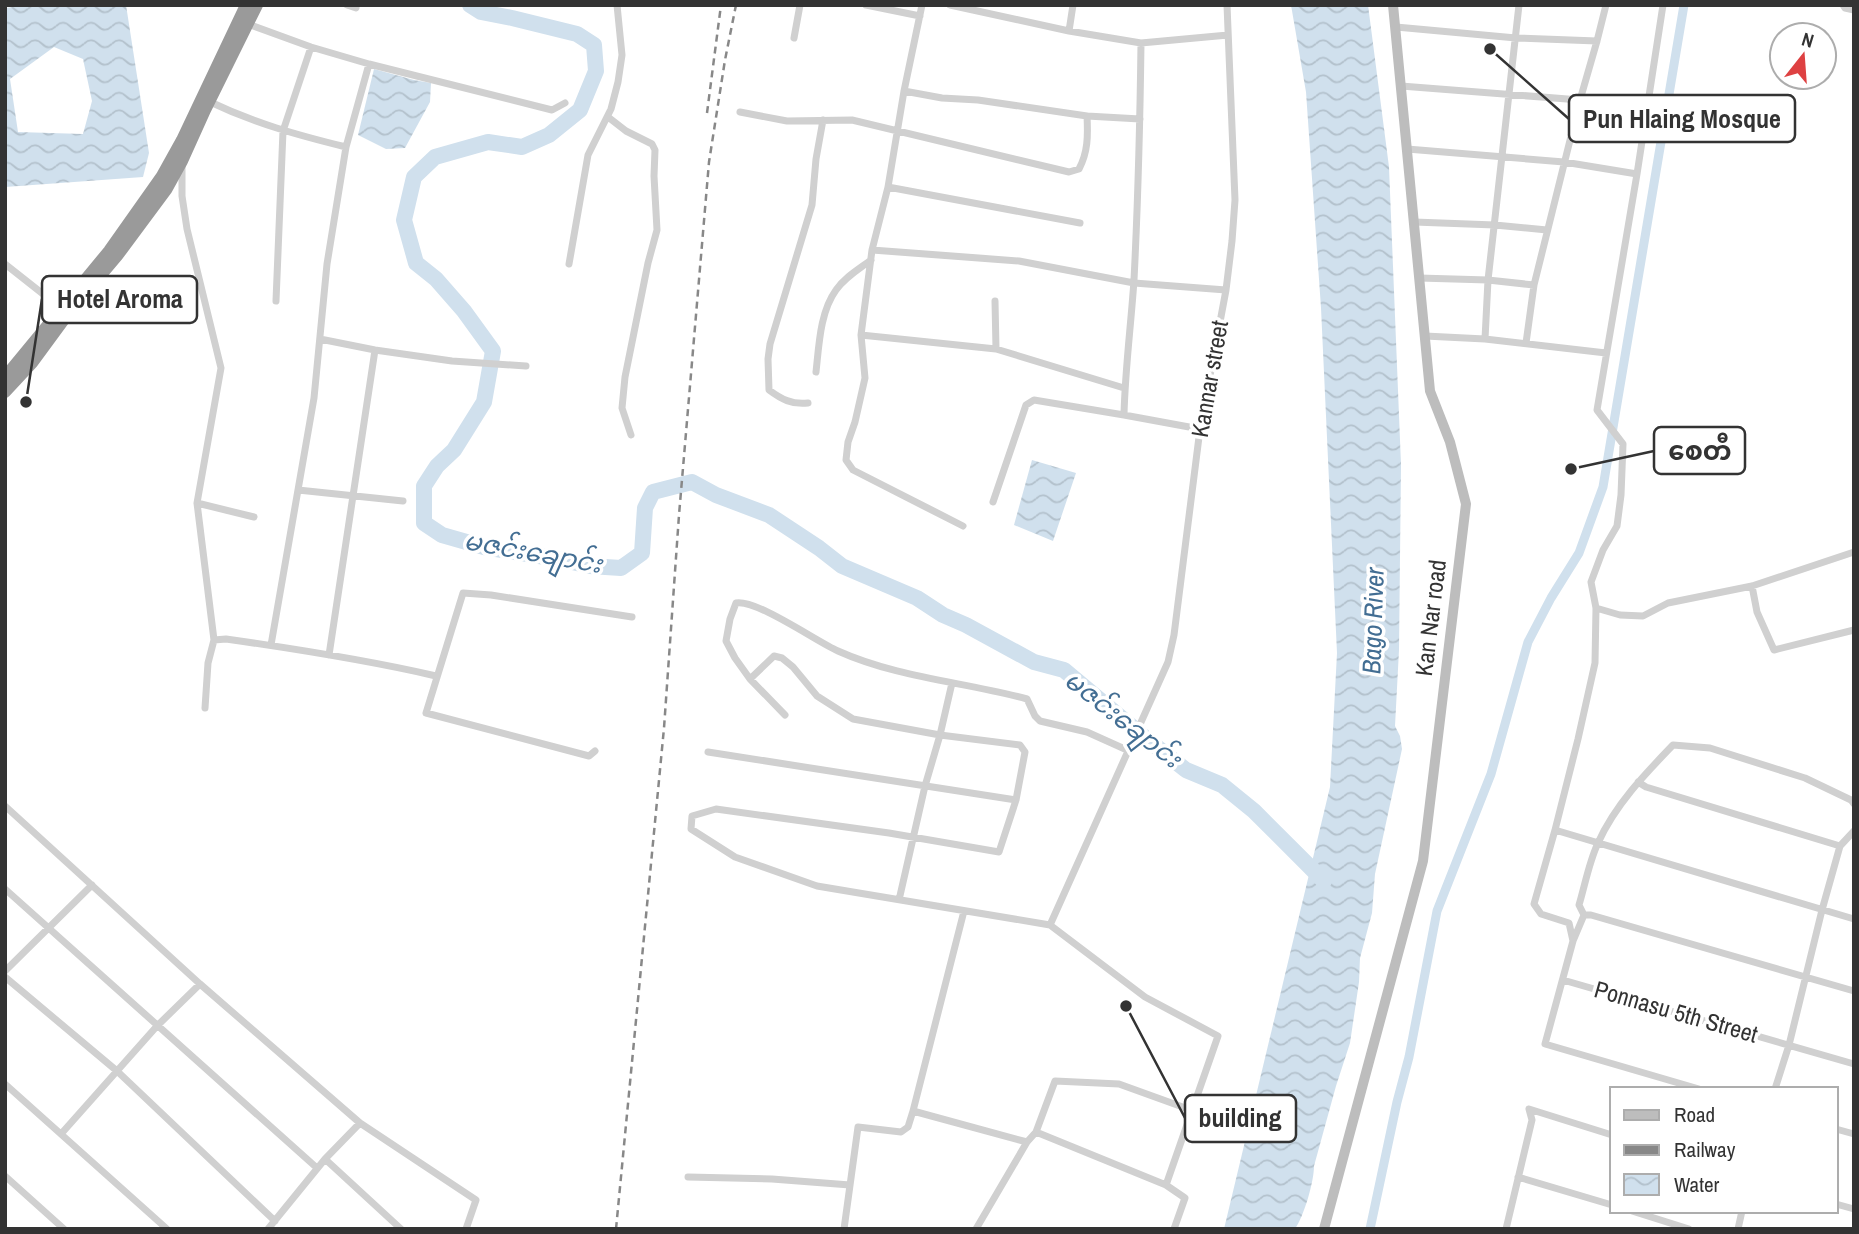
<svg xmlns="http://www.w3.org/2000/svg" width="1859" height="1234" font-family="'Archivo Narrow','Noto Sans Myanmar',sans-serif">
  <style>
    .water { fill: url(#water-waves); fill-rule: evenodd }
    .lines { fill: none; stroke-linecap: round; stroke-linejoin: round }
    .canal { stroke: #d0e0ed; stroke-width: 9 }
    .river { stroke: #d0e0ed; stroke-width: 16 }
    .street { stroke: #d0d0d0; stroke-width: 7 }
    .secondary { stroke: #bdbdbd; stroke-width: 10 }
    .highway { stroke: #9a9a9a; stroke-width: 12 }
    .rail { stroke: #888; stroke-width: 2.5; stroke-dasharray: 7 5; stroke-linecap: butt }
    .labels { text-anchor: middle; stroke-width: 7; stroke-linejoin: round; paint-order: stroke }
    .street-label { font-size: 24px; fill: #333; stroke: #fff }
    .water-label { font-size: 26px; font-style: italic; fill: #436e93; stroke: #fff }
    .leader { fill: none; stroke: #333; stroke-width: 2.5 }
    .callout-dot { fill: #333; stroke: #fff; stroke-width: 2.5 }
    .callout { fill: #fff; stroke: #333; stroke-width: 2.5 }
    .callout-label { font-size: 26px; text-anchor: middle; font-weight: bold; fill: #333 }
  </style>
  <defs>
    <pattern id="water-waves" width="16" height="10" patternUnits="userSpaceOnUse" patternTransform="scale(1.75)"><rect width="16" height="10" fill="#d0e0ed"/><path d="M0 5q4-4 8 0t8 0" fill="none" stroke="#b3c1cc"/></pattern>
  </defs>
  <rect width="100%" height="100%" fill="#fff"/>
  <path class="water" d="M29,5H126L149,153L143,177L5,187V8ZM54,47L83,59L92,101L83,134L18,132L10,79Z
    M1291,5H1368L1389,167L1401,465L1399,650L1395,726L1400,736L1402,749L1375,874L1372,913L1360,958L1359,982L1350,1043L1336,1086L1314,1166C1314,1182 1304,1216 1295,1229H1224L1330,787L1337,653L1321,308L1306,92Z
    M374,69L414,80L431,83L430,102L405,148L386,149L358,135Z
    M1032,460L1076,473L1053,541L1014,525Z"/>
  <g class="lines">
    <path class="canal" d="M1370,1229L1397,1102L1409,1057L1437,911L1491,774L1528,642L1551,598L1579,553L1603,487L1684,5"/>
    <path class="river" d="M470,5L481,12L512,18L577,34L594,45L596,71L580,110L549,135L522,147L488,142L435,157L414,177L404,220L416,263L436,279L464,311L493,351L484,402L454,450L437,466L424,486V523L442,535L484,547L563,560L590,566L621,568L642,553L645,508L653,492L692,482L716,495L769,515L819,548L842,566L917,598L943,615L966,625L1034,662L1064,670L1144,737L1186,770L1222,785L1254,811L1324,881"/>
    <path class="street" d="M347,5L356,8
      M866,5L920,16
      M922,5L904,91L888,187L872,250L861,335L865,378L855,422L848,442L846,460L853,470L963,526
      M950,5L1069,31L1141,43L1228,35
      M1663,5L1637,174L1597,410L1623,444L1621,495L1617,526L1603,550L1591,582L1596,608L1595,663L1578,739L1555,830L1854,919
      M1843,5L1845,8L1854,10
      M248,24L311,47L369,64L552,110L565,103
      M1396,27L1516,38L1597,41
      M1069,31L1073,5
      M794,38L800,5
      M1141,43C1140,122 1138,201 1134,280C1131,325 1125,370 1124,415L1200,429
      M1401,86L1580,100
      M208,101C254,123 297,135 346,147
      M740,112L787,121L852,120L1069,172L1079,169C1088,152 1088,136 1087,116L978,100L942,98L904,91
      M1087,116L1140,119
      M608,117L626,131L652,144L655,150L654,176L657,230L648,263L625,377L622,408L631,435
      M1407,149L1564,162L1637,174
      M182,167V196L187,229L221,368L197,503L214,640L226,639C296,649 367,660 436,676
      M888,187L1080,223
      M1414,222L1495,225L1547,230
      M872,250L1019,261L1134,283L1226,290
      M5,264L62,309
      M569,264L588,155L611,109L618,82L622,55L617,5
      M1419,278L1488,280L1534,285
      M276,301L283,131L311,47
      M995,301L996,349
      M861,335L996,349L1124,388
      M1425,336L1485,339L1606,353
      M320,339L375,350L452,361L526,366
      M1485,339L1488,280L1519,5
      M1526,343L1534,285L1580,100L1597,41L1606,5
      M816,372C819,345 820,312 836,290C845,277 859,269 871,260
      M808,403C792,405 781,399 769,390L768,359L770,344L812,205L816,159L823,120
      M298,490L403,501
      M993,502L1026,405L1034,400L1124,415
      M197,503L254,517
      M1752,586L1757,612L1774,650L1854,630
      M1596,608L1620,615L1643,616L1668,603L1752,586L1854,552
      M271,645L314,398L327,264L346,147L369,64
      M329,655L375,350
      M750,679L774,656L782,658L793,667L817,696L853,719L940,735L1020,745L1025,752L1016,800L999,852L889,833L716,809L692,816L691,829L735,857L817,886L1050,925L1168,662L1174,635L1200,429L1226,290L1232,241L1235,200L1227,5
      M205,708L208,663L214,640
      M785,715L750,679L735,658L726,641L730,619L736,603C756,599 816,641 838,651C898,678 965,682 1027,699L1035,716L1040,721L1087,732L1127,750
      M595,751L589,756L426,713L463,593L491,595L632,617
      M708,752L1016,800
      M1638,782L1646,787L1840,846
      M5,806L200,984L360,1123L476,1200L466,1229
      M1555,830L1534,904L1541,914L1569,923L1573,941L1545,1044L1699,1089
      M5,889L317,1168
      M899,900L925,786L940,735L952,683
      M964,911L913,1111L1027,1142
      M1584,915L1579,905C1585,885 1589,862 1598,843C1615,805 1645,774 1673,745L1710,748L1805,778L1851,800L1854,804
      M1050,925L1145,997L1218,1036L1166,1185
      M1573,941L1584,915H1591L1854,991
      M5,971L92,885
      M5,977L117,1071L275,1221
      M1563,980L1854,1064
      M5,1084L167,1229
      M1775,1089L1789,1045L1822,910L1840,846L1854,831
      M1836,1129L1854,1134
      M1036,1132L1166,1185L1185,1198L1174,1229
      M61,1134L157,1026L200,984
      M325,1159L401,1229
      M5,1176L64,1229
      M688,1177L772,1179L850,1185
      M1518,1177L1612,1205
      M1836,1204L1854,1209
      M1632,1211L1689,1229
      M268,1229L325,1159L360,1123
      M844,1229L858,1127L901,1132L908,1127L913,1111
      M976,1229L1027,1142L1036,1132L1055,1081L1119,1084L1191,1110
      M1506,1229L1532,1120L1529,1109L1612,1135
      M1738,1229L1742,1211"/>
    <path class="secondary" d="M1324,1229L1423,861L1466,504L1450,442L1430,391L1393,5"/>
    <path class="highway" d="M5,377L109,251L162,176L182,140L246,5
      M5,392L32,363L68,314L117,256L166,190L182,161L205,110L257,5"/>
    <path class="rail" d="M707,113L721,5
      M616,1229L664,728L679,515L709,162L725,60L736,5"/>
  </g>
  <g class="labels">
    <g class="street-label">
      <text transform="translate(1210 379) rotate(-80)" y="8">Kannar street</text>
      <text transform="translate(1431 618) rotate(-83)" y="8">Kan Nar road</text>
      <text transform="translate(1676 1012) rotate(16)" y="8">Ponnasu 5th Street</text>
    </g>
    <g class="water-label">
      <text transform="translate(533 552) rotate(10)" y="9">မဇင်းချောင်း</text>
      <text transform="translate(1373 621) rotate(-88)" y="9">Bago River</text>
      <text transform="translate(1123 719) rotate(38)" y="9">မဇင်းချောင်း</text>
    </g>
  </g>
  <path class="leader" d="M1490 49L1569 119M26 402L42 299M1571 469L1654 451M1126 1006L1185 1118"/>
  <g class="callout-dot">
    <circle cx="1490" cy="49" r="7"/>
    <circle cx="26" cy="402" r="7"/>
    <circle cx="1571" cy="469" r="7"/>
    <circle cx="1126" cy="1006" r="7"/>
  </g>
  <g class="callout">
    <rect x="1569" y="95" width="226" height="47" rx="7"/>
    <rect x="42" y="276" width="155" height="47" rx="7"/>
    <rect x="1654" y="427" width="91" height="47" rx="7"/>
    <rect x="1185" y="1095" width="111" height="47" rx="7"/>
  </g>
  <g class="callout-label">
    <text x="1682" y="128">Pun Hlaing Mosque</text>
    <text x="120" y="308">Hotel Aroma</text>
    <text x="1700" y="460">စေတီ</text>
    <text x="1240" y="1127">building</text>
  </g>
  <rect width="1859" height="1234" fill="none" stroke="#333333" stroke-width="14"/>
  <rect x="1610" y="1087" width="228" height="126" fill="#ffffff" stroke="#adadad" stroke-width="2"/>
  <rect x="1624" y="1110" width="35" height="10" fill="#bdbdbd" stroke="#adadad" stroke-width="2"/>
  <text x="1674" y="1122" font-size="21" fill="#333333">Road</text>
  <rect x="1624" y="1145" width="35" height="10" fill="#888888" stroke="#adadad" stroke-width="2"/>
  <text x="1674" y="1157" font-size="21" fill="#333333">Railway</text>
  <rect x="1624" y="1174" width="35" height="21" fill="url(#water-waves)" stroke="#adadad" stroke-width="2"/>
  <text x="1674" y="1192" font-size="21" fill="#333333">Water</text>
  <g transform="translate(1803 56) rotate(17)"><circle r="33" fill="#ffffff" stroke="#adadad" stroke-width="2"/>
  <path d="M0-5L12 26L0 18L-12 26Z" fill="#de4142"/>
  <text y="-10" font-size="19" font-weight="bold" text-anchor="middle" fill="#333333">N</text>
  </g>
</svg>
